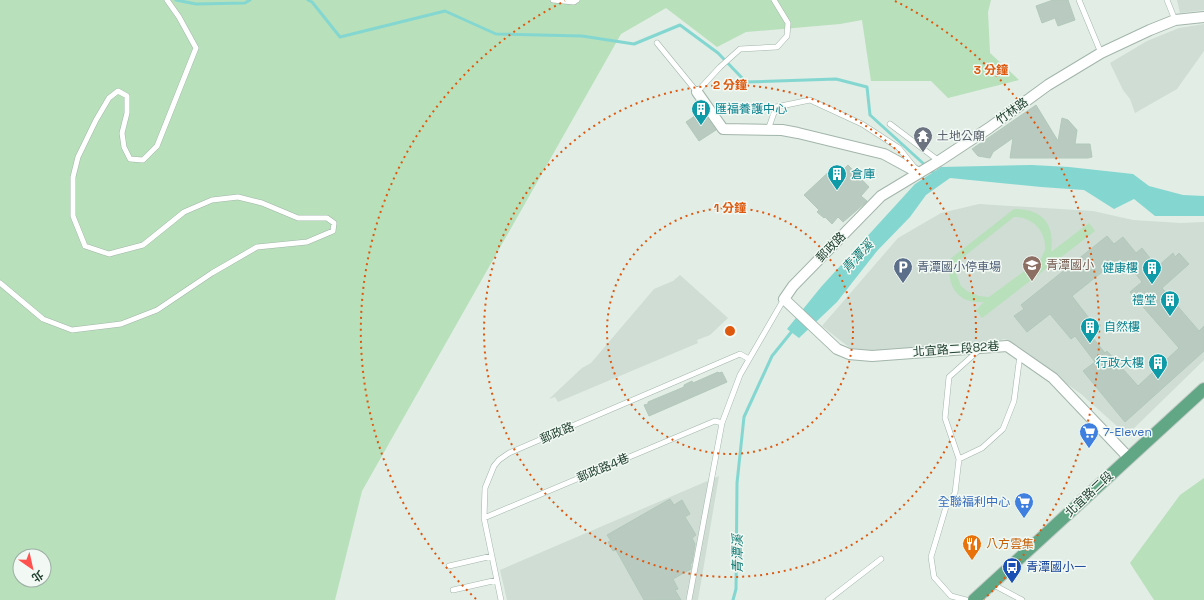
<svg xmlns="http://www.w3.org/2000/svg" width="1204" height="600" font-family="'Space Grotesk','Noto Sans TC',sans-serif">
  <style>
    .built { fill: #cfddd4 }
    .green { fill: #b8e0ba; fill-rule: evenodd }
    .water { fill: #84d7d1 }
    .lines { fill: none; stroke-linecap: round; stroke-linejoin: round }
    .stream { stroke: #84d7d1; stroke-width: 3 }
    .building { fill: #b9cbc0; stroke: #b3c8ba; fill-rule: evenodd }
    .lane-casing { stroke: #a3b6ab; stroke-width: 6 }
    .street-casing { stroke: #a3b6ab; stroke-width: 12 }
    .primary-casing { stroke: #c1cac5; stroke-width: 14 }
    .lane { stroke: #fff; stroke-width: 5 }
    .street { stroke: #fff; stroke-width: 10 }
    .primary { stroke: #62a785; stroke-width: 12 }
    .ring { fill: none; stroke: #de580e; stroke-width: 2; stroke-dasharray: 2 4 }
    .labels { text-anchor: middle; stroke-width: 3; stroke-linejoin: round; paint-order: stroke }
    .culture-label { font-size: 12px; fill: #0d838f; stroke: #f2f9f4; text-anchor: start }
    .street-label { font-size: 12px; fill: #204030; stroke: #f2f9f4 }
    .worship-label { font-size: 12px; fill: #5b616d; stroke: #f2f9f4; text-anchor: start }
    .education-label { font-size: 12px; fill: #785e54; stroke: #f2f9f4; text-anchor: start }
    .service-label { font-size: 12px; fill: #4e5e75; stroke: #f2f9f4; text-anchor: start }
    .shop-label { font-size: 12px; fill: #366cbe; stroke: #f2f9f4; text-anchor: start }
    .food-label { font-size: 12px; fill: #c56008; stroke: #f2f9f4; text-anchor: start }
    .transit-label { font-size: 12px; fill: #164399; stroke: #f2f9f4; text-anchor: start }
    .water-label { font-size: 13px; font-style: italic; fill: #147c76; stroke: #f2f9f4 }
    .centre { fill: #de580e; stroke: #f2f9f4; stroke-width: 2 }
    .ring-label { font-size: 12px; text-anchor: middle; font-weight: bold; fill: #de580e; stroke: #f2f9f4; stroke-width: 3; stroke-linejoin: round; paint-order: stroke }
  </style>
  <rect width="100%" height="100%" fill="#e1ede5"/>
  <path class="built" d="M1177,0H1204V10L1180,13Z
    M1204,24V51L1177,89L1135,113L1130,99L1123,90L1110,63L1147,41L1179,28Z
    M979,204L1093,211L1133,220L1181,223L1204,222V360L1127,435L1081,394L1005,339L982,344L873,352L850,348L822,326L898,238L941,213Z
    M680,275L728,318L710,335L697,340L698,343L558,402L555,397L549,399L582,368L591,363L654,289L673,281Z
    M719,476L698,600H507L500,570Z"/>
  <path class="green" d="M0,0H991L988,12L990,53L1019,80L948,98L931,81H871L862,20L840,24L746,32L717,47L666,8L621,34L362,491L335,600H0ZM20,556H44V580H20Z
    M1014,209C1043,209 1055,224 1051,252L1089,223L1095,231L982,318L976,310L984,302C956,304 946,284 950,259ZM1014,217C1031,216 1047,231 1045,250C1044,252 1042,256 1041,259L989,297L979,296L967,291L961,286L956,273L955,266L957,262Z
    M1204,478V600H1154L1130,563L1180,495Z"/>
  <path class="water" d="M1032,165L1069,167L1133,174L1149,186L1183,195L1204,196V216H1155L1134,199L1114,209L1084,190L1041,187L950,178L926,195L910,217L877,251L837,302L799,338L787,329L821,287L915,184L941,167Z"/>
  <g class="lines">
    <path class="stream" d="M176,0L196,4L245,3L250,0
      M308,0L312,2L340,37L445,11L496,34L582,36L634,44L680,25L718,53L746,82L836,79L867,87L870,115L936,175
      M733,600L736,589L737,483L744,417L772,356L793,330"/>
  </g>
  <path class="building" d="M1053,0H1068L1075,20L1058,26L1055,18L1042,23L1036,6Z
    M1036,105L1058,141L1062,118L1068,120L1077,130L1075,144H1090L1092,157L1088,158H1010L1013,138L993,152L990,158L978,156L972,149Z
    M702,111L716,130L699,141L686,122Z
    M838,165L843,170L848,165L869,187L861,196L867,201L864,204L843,222L838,217L832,224L825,217L824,218L817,212L819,210L804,195L835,166L836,167Z
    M1107,236L1114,244L1123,237L1136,253L1142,248L1157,267L1173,253L1175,257L1179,253L1189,264L1162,288L1199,331L1204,326V351L1125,422L1083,371L1095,362L1075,336L1071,339L1050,314L1027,332L1014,316L1024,309L1021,305ZM1116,261L1123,270L1126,268L1128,271L1131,268L1142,282L1130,292L1179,348L1138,386L1107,351L1105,353L1085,328L1092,322L1072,296Z
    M718,372L719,373L722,372L727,382L649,416L644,405L648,404V402L684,387V385L692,381L693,383Z
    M670,499L674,505L682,500L690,514L685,517L696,535L692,538L695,544L692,563L690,564L691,566V569L673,579L678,589L675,590L681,600H644L616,550L613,551L608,542L611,541L607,535Z"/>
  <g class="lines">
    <g class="lane-casing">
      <path id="lane" d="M553,0L574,2L577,0
        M1079,0L1101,53
        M1167,0L1175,20
        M657,43L697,92L720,67L740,49L777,47L787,36L788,23L774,0
        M890,124L939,161
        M768,130L776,107L810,100L862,124L899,148L915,168
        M0,283L43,319L72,330L121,324L157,310L212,273L257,247L307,242L333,231L334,223L327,218H298L262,203L238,197L212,200L184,212L143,245L109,254L85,246L73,216V177L78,157L96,120L109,98L118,91L127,96V113L122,133L124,147L130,159L143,160L157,146L196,48L179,17L167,0
        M959,459L945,418L949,377L979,350
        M484,518L715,421L722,423
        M449,566L492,556
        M992,584L1022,600
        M453,590L497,580
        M501,600L484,518L485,488L494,466L499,460L509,453L740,354L749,359
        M689,600L722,423L740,375L784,299
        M828,600L881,559
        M966,600L951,596L934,577L931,557L946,507L955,493L959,459L982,448L1003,429L1014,401L1020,355"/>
    </g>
    <g class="street-casing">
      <path id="street" d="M697,92L723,129L782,130L798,133L884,154L919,173
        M1129,458L1053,378L1007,346L872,356L849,354L837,349L784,299L793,286L881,196L939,161L989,128L1048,85L1101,53L1150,30L1175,20L1204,17"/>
    </g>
    <g class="primary-casing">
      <path id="primary" d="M974,600L1204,389"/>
    </g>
    <use href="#lane" class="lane"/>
    <use href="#street" class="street"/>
    <use href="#primary" class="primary"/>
  </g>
  <g class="ring">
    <circle cx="730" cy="331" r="123"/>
    <circle cx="730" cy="331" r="246"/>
    <path d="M476 599A369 369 0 0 1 565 1M895 1A369 369 0 0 1 984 599"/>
  </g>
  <defs>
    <g id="building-pin" transform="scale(1)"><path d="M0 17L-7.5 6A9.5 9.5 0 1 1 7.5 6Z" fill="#0f9aa8" stroke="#f2f9f4"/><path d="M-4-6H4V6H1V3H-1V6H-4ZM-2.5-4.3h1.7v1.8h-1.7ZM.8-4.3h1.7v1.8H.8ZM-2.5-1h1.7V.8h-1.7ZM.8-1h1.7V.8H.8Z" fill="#fff"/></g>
    <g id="temple-pin" transform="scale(1)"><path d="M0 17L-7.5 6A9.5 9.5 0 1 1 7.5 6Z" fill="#6b7280" stroke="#f2f9f4"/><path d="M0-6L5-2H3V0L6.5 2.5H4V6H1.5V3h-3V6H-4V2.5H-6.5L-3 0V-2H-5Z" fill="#fff"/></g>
    <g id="school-pin" transform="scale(1)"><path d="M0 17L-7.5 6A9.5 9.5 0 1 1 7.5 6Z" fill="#8d6e63" stroke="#f2f9f4"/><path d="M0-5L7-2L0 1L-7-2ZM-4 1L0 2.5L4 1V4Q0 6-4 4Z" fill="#fff"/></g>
    <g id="parking-pin" transform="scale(1)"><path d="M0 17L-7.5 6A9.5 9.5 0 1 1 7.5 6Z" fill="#5c6f8a" stroke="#f2f9f4"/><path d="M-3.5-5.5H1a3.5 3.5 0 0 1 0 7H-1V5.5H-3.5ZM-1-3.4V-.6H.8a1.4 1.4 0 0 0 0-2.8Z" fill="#fff"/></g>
    <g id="supermarket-pin" transform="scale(1)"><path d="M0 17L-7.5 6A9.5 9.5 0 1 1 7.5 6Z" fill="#3f7fe0" stroke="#f2f9f4"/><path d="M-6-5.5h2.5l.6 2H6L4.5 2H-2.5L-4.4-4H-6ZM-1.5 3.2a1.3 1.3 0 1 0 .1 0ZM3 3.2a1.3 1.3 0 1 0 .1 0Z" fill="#fff"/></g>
    <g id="restaurant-pin" transform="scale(1)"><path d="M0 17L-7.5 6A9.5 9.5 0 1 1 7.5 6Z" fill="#e8710a" stroke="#f2f9f4"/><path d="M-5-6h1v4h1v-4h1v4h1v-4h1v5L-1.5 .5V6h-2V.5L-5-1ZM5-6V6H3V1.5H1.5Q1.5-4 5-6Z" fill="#fff"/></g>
    <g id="bus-pin" transform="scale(1)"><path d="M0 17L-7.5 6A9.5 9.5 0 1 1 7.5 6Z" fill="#1a4fb4" stroke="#f2f9f4"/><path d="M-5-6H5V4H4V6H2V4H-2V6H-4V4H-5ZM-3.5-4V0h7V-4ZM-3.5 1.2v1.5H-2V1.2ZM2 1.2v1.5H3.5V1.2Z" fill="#fff"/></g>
  </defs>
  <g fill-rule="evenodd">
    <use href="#building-pin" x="701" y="109"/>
    <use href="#temple-pin" x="923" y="136"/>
    <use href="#building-pin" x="837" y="174"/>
    <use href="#school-pin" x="1032" y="265"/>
    <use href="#parking-pin" x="903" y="267"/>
    <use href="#building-pin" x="1152" y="268"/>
    <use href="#building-pin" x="1170" y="300"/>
    <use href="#building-pin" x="1090" y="327"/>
    <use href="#building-pin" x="1158" y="363"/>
    <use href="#supermarket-pin" x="1089" y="432"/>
    <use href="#supermarket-pin" x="1024" y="502"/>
    <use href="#restaurant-pin" x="972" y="544"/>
    <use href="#bus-pin" x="1012" y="567"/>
  </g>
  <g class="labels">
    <g class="culture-label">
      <text x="715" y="113">匯福養護中心</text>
      <text x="851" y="178">倉庫</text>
      <text x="1138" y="272" text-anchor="end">健康樓</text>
      <text x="1156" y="304" text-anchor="end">禮堂</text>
      <text x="1104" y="331">自然樓</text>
      <text x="1144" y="367" text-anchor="end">行政大樓</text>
    </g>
    <g class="street-label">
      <text transform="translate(1012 111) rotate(-36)" y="4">竹林路</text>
      <text transform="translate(831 247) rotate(-46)" y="4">郵政路</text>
      <text transform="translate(956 349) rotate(-4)" y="4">北宜路二段82巷</text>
      <text transform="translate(557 433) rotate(-23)" y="4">郵政路</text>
      <text transform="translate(603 468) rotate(-23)" y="4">郵政路4巷</text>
      <text transform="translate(1089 494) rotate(-43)" y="4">北宜路二段</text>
    </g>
    <g class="worship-label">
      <text x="937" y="140">土地公廟</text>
    </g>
    <g class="education-label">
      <text x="1046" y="269">青潭國小</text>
    </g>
    <g class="service-label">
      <text x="917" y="271">青潭國小停車場</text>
    </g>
    <g class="shop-label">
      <text x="1103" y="436">7-Eleven</text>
      <text x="1010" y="506" text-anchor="end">全聯福利中心</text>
    </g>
    <g class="food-label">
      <text x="986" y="548">八方雲集</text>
    </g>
    <g class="transit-label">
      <text x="1026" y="571">青潭國小一</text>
    </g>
    <g class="water-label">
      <text transform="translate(857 256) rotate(-47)" y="5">青潭溪</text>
      <text transform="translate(737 554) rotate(-90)" y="5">青潭溪</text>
    </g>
  </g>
  <circle cx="730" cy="331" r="6" class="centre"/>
  <g class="ring-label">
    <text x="991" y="74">3 分鐘</text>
    <text x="730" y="89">2 分鐘</text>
    <text x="730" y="212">1 分鐘</text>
  </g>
  <g transform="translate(32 568) rotate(146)"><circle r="19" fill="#f2f9f4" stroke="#9eafa6"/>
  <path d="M0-3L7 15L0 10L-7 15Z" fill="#ff514e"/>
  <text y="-6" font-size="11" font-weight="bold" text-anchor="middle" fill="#204030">北</text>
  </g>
</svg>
